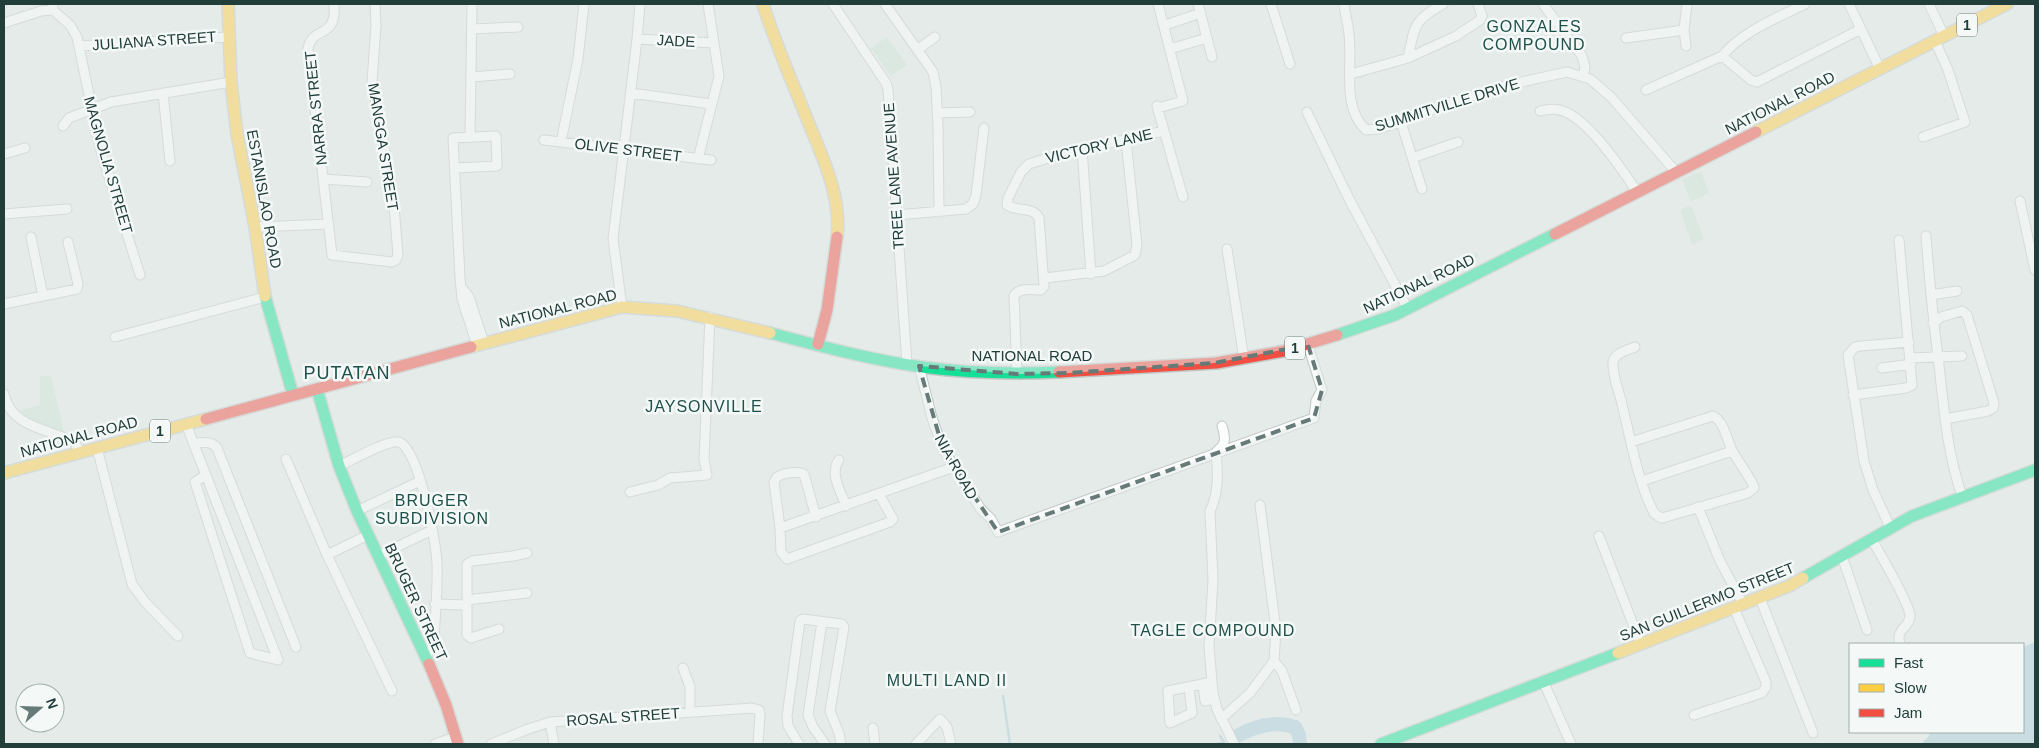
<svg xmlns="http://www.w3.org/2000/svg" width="2039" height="748" font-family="Helvetica,sans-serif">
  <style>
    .green { fill: #cee4d7 }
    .water { fill: #a6ccd9 }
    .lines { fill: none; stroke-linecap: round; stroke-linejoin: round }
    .stream { stroke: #a6ccd9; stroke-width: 2.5 }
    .river { stroke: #a6ccd9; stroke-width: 14 }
    .street-casing { stroke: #c2c8c6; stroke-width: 11 }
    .fast-casing { stroke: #c1c8c6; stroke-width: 14 }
    .slow-casing { stroke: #c1c8c6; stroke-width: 14 }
    .jam-casing { stroke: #c1c8c6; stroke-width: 14 }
    .street { stroke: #fbfcfc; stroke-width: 9 }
    .fast { stroke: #16e098; stroke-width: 11 }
    .slow { stroke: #ffcf43; stroke-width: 11 }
    .jam { stroke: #f24e42; stroke-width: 11 }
    .marked { fill: none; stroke: #667b77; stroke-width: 4; stroke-dasharray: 10 6; stroke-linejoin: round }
    .labels { text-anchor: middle; stroke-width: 5; stroke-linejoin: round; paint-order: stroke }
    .shield { fill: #f4f9f7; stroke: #617673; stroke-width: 1 }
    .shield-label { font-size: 14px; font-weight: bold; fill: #223e3a }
    .street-label { font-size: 15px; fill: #223e3a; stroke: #f4f9f7 }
    .neighbourhood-label { font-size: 16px; letter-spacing: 1px; fill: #1e514a; stroke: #f4f9f7 }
    .quarter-label { font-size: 18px; letter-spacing: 1px; fill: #1e514a; stroke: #f4f9f7 }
  </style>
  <rect width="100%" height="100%" fill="#e5ebe9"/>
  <path class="green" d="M887,37L907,65L891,76L871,48Z
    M1701,171L1709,193L1691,202L1682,180Z
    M1691,205L1704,239L1692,245L1680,210Z
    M1477,252L1479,257L1426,283L1424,277Z
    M40,376H51L65,436L28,418L18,411L40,405Z"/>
  <path class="water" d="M2035,642V744H1921L1929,736L1930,732H2023V647Z"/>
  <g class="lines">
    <path class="stream" d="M1003,696L1010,744
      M1217,744L1224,742L1220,736"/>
    <path class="river" d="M1237,736C1255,726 1274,720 1295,727L1299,735L1300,744"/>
    <g class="street-casing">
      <path id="street" d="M53,4V10L70,25L77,37L100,148L140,275
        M334,4C337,40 313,25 308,48L332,255L392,262L396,260L398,255L393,194L372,82L376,25L375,4
        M833,4L886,83L888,89L907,364
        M885,4L933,72L936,87L938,127L939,212
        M1198,4L1212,57
        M1271,4L1290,64
        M1344,4C1345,14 1348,24 1349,34C1353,65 1341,107 1366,130L1378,129L1401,122L1451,102L1508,85L1567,72L1590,79L1611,97L1676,172
        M1543,4L1582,56L1585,67L1583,77
        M1849,4L1880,69
        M1929,4L1944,36
        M4,23L41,11L53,10
        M1168,24L1201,13
        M472,29L518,27
        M1626,38L1684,30
        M637,39L714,43
        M80,46L228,37
        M1686,46L1684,30L1687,4
        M1173,48L1207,38
        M917,50L935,37
        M1722,56L1751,80L1757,82L1861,29
        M1408,58C1415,25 1413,21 1443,4
        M1351,74L1408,58L1456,36L1480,20L1482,16L1478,4
        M471,77L510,74
        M1646,90L1722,56C1743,31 1777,18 1805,4
        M163,93L170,161
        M631,93L711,104
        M1157,106L1183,197
        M1158,108L1183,101L1158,4
        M1540,111C1548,109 1555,108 1563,111C1589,120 1622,169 1637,192
        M1307,112L1349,199L1408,309
        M937,113L970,112
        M1401,122L1422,189
        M63,126L69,118L111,102L231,82
        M470,137L472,4
        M1923,137L1965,122L1948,70L1935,41
        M544,140L711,160
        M561,142L578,59L584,4
        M1082,149L1091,274
        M4,154L25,148
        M1412,158L1458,142
        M698,159L719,76L708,4
        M455,168L497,166L496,136L453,138L460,278L462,299L477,345
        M323,179L367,182
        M2020,201L2035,270
        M4,214L67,209
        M897,215L966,209L973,204L976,195L984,128
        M255,227L329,224
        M1926,236C1929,276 1933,317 1938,357C1944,406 1946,449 1962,496
        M31,237L43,296
        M1227,249L1244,359
        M1044,278L1104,271L1135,255L1137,245L1126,140
        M462,288L469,297L484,343
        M1931,295L1957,291
        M4,304L77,289L78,284L68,242
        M622,307L613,239L637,39L640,4
        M1933,323L1941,317L1962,311L1967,315L1994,403L1993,408L1988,411L1945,419
        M115,337L265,297
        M1910,358L1962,356
        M919,366L932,418L943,449L980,508L991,519L998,532L1314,418L1316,401L1322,390L1308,345
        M1882,368L1911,364
        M1017,374L1014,296C1019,287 1032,290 1041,290L1044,286L1039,218C1033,206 1017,212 1007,205L1008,198L1021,172L1029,164L1061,154L1164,131
        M4,394C11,426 43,428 70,440L75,443L80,452
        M1853,395L1906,388L1912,385L1899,240
        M186,424L278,660
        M1222,426C1226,439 1226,444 1216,452C1218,472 1219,493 1210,511L1213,580L1209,647L1213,693L1217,709L1234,744
        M1631,442L1713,416C1724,421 1727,440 1732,450C1737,461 1753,480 1754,488L1748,493L1666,517L1661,518L1654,513C1637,480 1630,436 1621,400C1618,389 1612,374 1613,362C1615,353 1627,350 1635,347
        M195,443C204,443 211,440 217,448L296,647
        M97,448L132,584L145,602L178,636
        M286,459L327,555L392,691
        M839,460C829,473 841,492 846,506
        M339,466C350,461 389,439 399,442C419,449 436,541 437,563C438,589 435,616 434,642L431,650L425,655
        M206,475L195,482L250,653L278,660
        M1642,481L1732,451
        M630,492L658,485L670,478L707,475L704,459L710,317
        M1698,507L1720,561L1743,604
        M357,511L420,481
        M816,517L804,474C797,471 783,473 777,477L774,482L780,528L781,552L787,559L890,522L893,519L879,494
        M1890,527L1873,490L1864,461L1848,355L1855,347L1861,346L1909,342
        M780,528L954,467
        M1599,536L1641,645
        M1871,538C1879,552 1910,604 1910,616C1910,628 1895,628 1900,644
        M327,555L368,535
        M378,556L432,530
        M1842,556L1867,630
        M1760,598L1813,733
        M467,600L527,593
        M435,604L467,605
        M822,622L808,715L813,727L825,744
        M499,629L471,638L467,635V564L472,561L513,556L527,553
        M1274,661L1282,671L1296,710
        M683,668L690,687V712
        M1544,683L1571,744
        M1203,684L1205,701L1214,699
        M1189,687L1192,713L1170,723L1168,691L1212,682
        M1694,715L1762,693L1766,687V682L1734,608
        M1221,719L1250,693L1274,661L1276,630L1260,505
        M550,722L554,744
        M873,728L875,744
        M435,744L455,737
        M491,744L528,729L550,722L752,708L759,710L760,714L758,744
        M799,744L788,726L787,716L800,621L803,619L842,624L844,627L830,711L839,733L841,744
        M916,744L940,719L947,727L951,744"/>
    </g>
    <g class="fast-casing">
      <path id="fast" d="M265,296L293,395
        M770,333C820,346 871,360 922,367C967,373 1013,374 1059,372
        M1337,335L1395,315L1555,234
        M317,389L339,466L357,511L429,664
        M1803,578L1912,516L2035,470
        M1381,744L1618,653"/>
    </g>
    <g class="slow-casing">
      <path id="slow" d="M228,4L231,82L237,134L255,227L265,296
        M763,4C775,43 792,81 807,119C822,156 842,197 837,237
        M1756,132L2007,4
        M471,347L622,307L677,311L770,333
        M4,473L206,419
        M1618,653L1789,586L1803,578"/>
    </g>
    <g class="jam-casing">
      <path id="jam" d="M1555,234L1756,132
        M818,344L827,310L837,237
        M1059,372L1216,363L1284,351L1337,335
        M206,419L471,347
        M429,664L446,705L458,744"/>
    </g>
    <use href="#street" class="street"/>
    <use href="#fast" class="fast"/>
    <use href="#slow" class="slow"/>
    <use href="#jam" class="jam"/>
  </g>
  <path d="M0 0H2039V748H0ZM1308,345L1322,390L1314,418L998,532L943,449L919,366L1017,374L1068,373L1214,363Z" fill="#e5ebe9" fill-opacity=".55" fill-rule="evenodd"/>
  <path class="marked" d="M1308,345L1322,390L1314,418L998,532L943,449L919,366L1017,374L1068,373L1214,363Z"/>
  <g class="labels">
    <g class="shield">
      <rect x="1957" y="13.5" width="20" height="23" rx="4"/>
      <rect x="1285" y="336.5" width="20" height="23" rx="4"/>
      <rect x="150" y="419.5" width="20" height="23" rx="4"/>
    </g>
    <g class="shield-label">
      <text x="1967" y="30">1</text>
      <text x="1295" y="353">1</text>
      <text x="160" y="436">1</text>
    </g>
    <g class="street-label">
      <text transform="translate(154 41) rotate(-4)" y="5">JULIANA STREET</text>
      <text transform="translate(676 41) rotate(3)" y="5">JADE</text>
      <text transform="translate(1780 103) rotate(-27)" y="5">NATIONAL ROAD</text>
      <text transform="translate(1447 105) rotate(-17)" y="5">SUMMITVILLE DRIVE</text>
      <text transform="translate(316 108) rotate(-96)" y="5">NARRA STREET</text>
      <text transform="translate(1099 146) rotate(-13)" y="5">VICTORY LANE</text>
      <text transform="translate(383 147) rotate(81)" y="5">MANGGA STREET</text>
      <text transform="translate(628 150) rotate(7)" y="5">OLIVE STREET</text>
      <text transform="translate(108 165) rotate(74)" y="5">MAGNOLIA STREET</text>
      <text transform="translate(894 176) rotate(-94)" y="5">TREE LANE AVENUE</text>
      <text transform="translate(264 199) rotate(80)" y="5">ESTANISLAO ROAD</text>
      <text transform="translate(1419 284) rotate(-25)" y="5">NATIONAL ROAD</text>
      <text transform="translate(558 309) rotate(-14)" y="5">NATIONAL ROAD</text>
      <text x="1032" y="361">NATIONAL ROAD</text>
      <text transform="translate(79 437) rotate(-15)" y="5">NATIONAL ROAD</text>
      <text transform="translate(956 467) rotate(61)" y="5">NIA ROAD</text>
      <text transform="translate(416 602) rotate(65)" y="5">BRUGER STREET</text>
      <text transform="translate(1707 602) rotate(-22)" y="5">SAN GUILLERMO STREET</text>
      <text transform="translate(623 717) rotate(-4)" y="5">ROSAL STREET</text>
    </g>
    <g class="neighbourhood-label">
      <text x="1534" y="32">GONZALES<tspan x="1534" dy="18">COMPOUND</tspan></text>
      <text x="704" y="412">JAYSONVILLE</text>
      <text x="432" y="506">BRUGER<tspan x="432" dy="18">SUBDIVISION</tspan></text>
      <text x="1213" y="636">TAGLE COMPOUND</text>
      <text x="947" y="686">MULTI LAND II</text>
    </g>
    <g class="quarter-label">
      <text x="347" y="379">PUTATAN</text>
    </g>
  </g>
  <rect width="2039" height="748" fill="none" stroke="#223e3a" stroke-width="10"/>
  <rect x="1849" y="643" width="175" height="90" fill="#f4f9f7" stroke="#a0aeab"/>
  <rect x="1859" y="659" width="25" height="8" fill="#16e098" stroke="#a0aeab"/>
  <text x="1894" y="668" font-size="15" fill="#223e3a">Fast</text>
  <rect x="1859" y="684" width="25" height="8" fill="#ffcf43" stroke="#a0aeab"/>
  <text x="1894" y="693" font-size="15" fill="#223e3a">Slow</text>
  <rect x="1859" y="709" width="25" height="8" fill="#f24e42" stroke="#a0aeab"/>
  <text x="1894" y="718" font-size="15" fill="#223e3a">Jam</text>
  <g transform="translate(40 708) rotate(70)"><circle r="24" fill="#f4f9f7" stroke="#a0aeab"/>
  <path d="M0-4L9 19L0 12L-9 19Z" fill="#667b77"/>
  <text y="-8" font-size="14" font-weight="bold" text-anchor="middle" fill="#223e3a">N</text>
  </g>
</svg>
